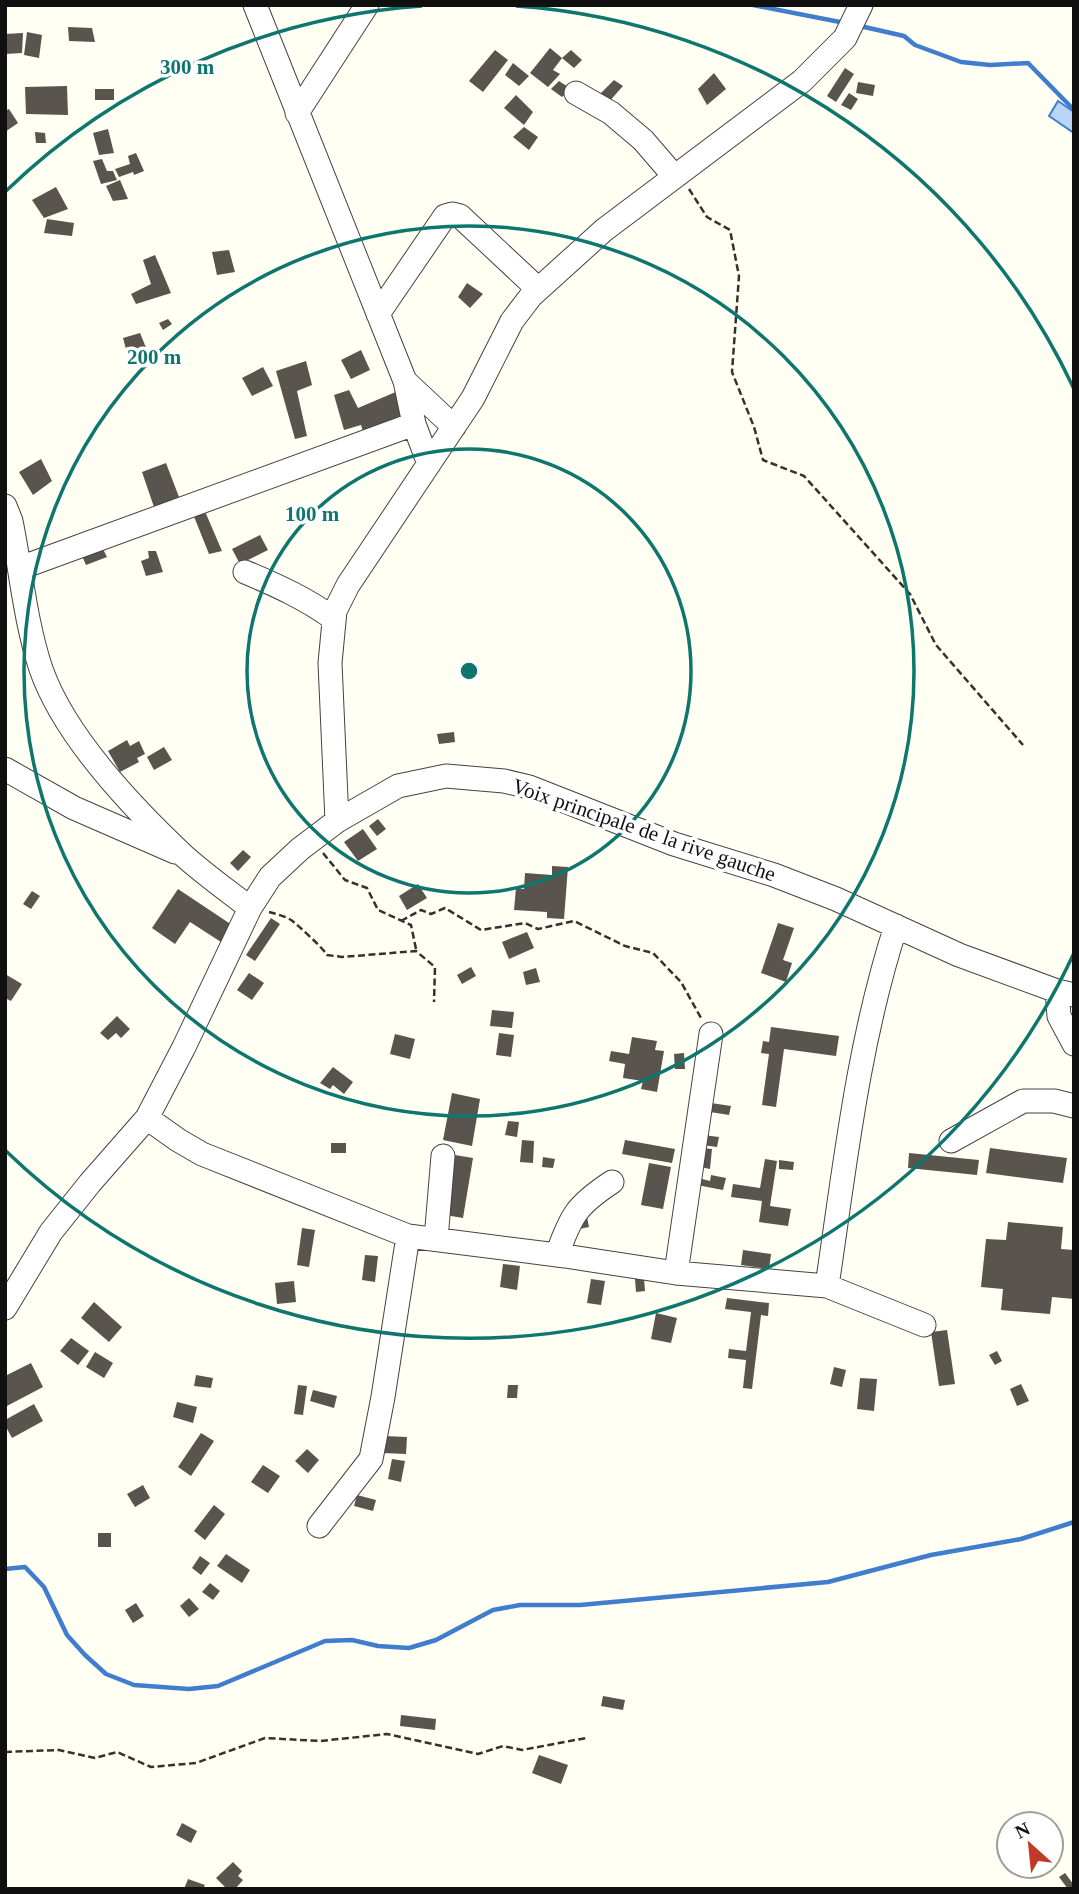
<svg xmlns="http://www.w3.org/2000/svg" width="1079" height="1894" font-family="'Times New Roman',serif">
  <style>
    .water { fill: #b9d5f6; stroke: #407dcd; stroke-width: 2 }
    .lines { fill: none; stroke-linecap: round; stroke-linejoin: round }
    .stream { stroke: #407dcd; stroke-width: 4.5 }
    .building { fill: #59544d }
    .minor-casing { stroke: #434343; stroke-width: 25 }
    .path { stroke: #323232; stroke-width: 2.5; stroke-dasharray: 7 3.5; stroke-linecap: butt }
    .minor { stroke: #fff; stroke-width: 23 }
    .ring { fill: none; stroke: #0f766e; stroke-width: 3.5 }
    .labels { text-anchor: middle; stroke-width: 7; stroke-linejoin: round; paint-order: stroke }
    .street-label { font-size: 21px; fill: #101010; stroke: #fff }
    .centre { fill: #0f766e; stroke: #fff; stroke-width: 3.5 }
    .ring-label { font-size: 21px; text-anchor: middle; font-weight: bold; fill: #0f766e; stroke: #fff; stroke-width: 7; stroke-linejoin: round; paint-order: stroke }
  </style>
  <rect width="100%" height="100%" fill="#fffff4"/>
  <path class="water" d="M1058,101L1074,112V133L1049,116Z"/>
  <g class="lines">
    <path class="stream" d="M753,5L845,23
      M860,26L904,36L915,45L961,62L990,65L1028,63L1074,110
      M5,1569L25,1567L44,1587L67,1635L85,1655L106,1674L134,1685L189,1689L218,1686L325,1641L352,1640L378,1646L409,1648L436,1640L493,1610L520,1605H580L828,1582L931,1555L1021,1539L1074,1522"/>
  </g>
  <path class="building" d="M68,27L92,28L95,42L69,41Z
    M27,32L42,35L39,58L24,55Z
    M23,33L22,53L5,54V34Z
    M550,48L562,58L553,70L560,74L548,87L530,73Z
    M495,50L508,60L483,92L469,81Z
    M571,50L582,60L574,68L562,58Z
    M513,63L529,76L519,86L505,75Z
    M845,68L854,74L836,102L827,96Z
    M714,73L726,89L707,105L698,89Z
    M614,80L623,86L607,104L597,97Z
    M559,81L571,89L562,97L551,89Z
    M858,82L875,85L873,96L856,93Z
    M67,86L68,115L26,114L25,87Z
    M95,89H114V100H95Z
    M849,93L858,99L851,110L841,105Z
    M516,95L533,112L524,125L504,108Z
    M9,109L18,123L5,132V111Z
    M524,127L538,137L529,150L513,137Z
    M108,129L114,153L99,155L93,133Z
    M35,132L45,133L46,143H36Z
    M136,153L144,171L134,175L133,172L119,177L115,169L130,164L128,156Z
    M102,159L107,171H113L117,180L101,184L93,161Z
    M120,180L128,199L113,201L106,186Z
    M56,187L68,209L44,218L32,200Z
    M47,219L74,223L72,236L44,233Z
    M229,250L235,272L217,275L212,252Z
    M155,255L171,293L136,304L131,294L151,284L143,260Z
    M467,283L483,294L470,308L458,297Z
    M168,319L172,324L163,330L159,323Z
    M140,333L152,362L140,364L137,349L127,353L123,338Z
    M361,350L370,370L351,379L341,360Z
    M306,361L312,385L297,391L307,436L295,439L276,371Z
    M263,367L273,386L252,396L242,378Z
    M349,390L358,408L398,391L407,413L363,432L361,425L344,430L334,395Z
    M41,459L52,481L33,495L19,472Z
    M166,463L179,497L154,507L142,472Z
    M204,509L222,551L209,554L193,514Z
    M260,535L268,550L240,564L232,549Z
    M103,549L107,557L86,565L82,556Z
    M148,551H156L163,572L146,576L141,561L149,558Z
    M454,732L455,742L439,744L437,734Z
    M127,740L130,746L139,741L145,754L137,758L139,762L120,772L108,751Z
    M164,747L172,760L154,770L147,757Z
    M378,819L386,829L377,836L369,826Z
    M363,829L377,849L358,861L344,842Z
    M243,850L251,857L238,871L230,863Z
    M552,866L568,867L564,919L547,918V912L514,910L516,888L524,889L525,873L552,875Z
    M418,884L427,898L407,910L399,896Z
    M178,889L232,925L221,942L190,922L175,944L152,928Z
    M32,891L40,896L31,909L23,904Z
    M271,918L280,924L255,961L246,955Z
    M778,923L794,928L783,960L792,963L786,982L761,973Z
    M527,932L534,948L509,959L502,942Z
    M471,967L476,976L462,984L457,975Z
    M536,968L540,982L526,985L523,972Z
    M249,973L264,983L252,1000L237,990Z
    M5,974L22,984L11,1001L5,998Z
    M492,1010L514,1012L512,1028L490,1026Z
    M117,1016L130,1029L121,1038L116,1033L108,1040L100,1033Z
    M771,1027L839,1036L836,1056L784,1049L776,1107L762,1105L769,1054L761,1053L763,1041L769,1042Z
    M499,1033L514,1035L511,1057L496,1055Z
    M395,1034L415,1039L410,1059L390,1054Z
    M632,1037L657,1041L655,1050L664,1051L657,1092L641,1089L643,1081L623,1078L625,1064L609,1061L611,1051L629,1054Z
    M684,1053L685,1069H675L674,1054Z
    M333,1067L353,1082L344,1094L333,1085L330,1089L320,1083Z
    M452,1093L480,1099L472,1146L443,1140Z
    M711,1103L731,1106L729,1115L710,1112Z
    M508,1121L519,1122L517,1137L505,1135Z
    M703,1135L719,1137L717,1147L702,1145Z
    M522,1140L534,1141L533,1163L520,1162Z
    M625,1140L675,1149L672,1163L622,1154Z
    M331,1143H346V1153H331Z
    M702,1148L712,1149L710,1169L700,1167Z
    M990,1148L1067,1158L1063,1183L986,1173Z
    M909,1153L979,1160L977,1175L908,1168Z
    M455,1155L473,1158L463,1218L445,1215Z
    M543,1157L555,1159L553,1168L542,1167Z
    M765,1159L777,1161L770,1206L791,1209L788,1226L759,1222L762,1201L731,1197L733,1184L760,1188Z
    M779,1160L794,1162L793,1170L779,1169Z
    M649,1163L671,1167L663,1209L641,1205Z
    M711,1175L726,1178L723,1190L697,1185L698,1178L710,1181Z
    M586,1212L589,1227L579,1229Z
    M1008,1222L1063,1227L1061,1249L1074,1250V1299L1052,1297L1050,1314L1001,1310L1003,1289L981,1287L986,1239L1006,1240Z
    M302,1228L315,1230L309,1267L297,1265Z
    M743,1250L771,1254L769,1269L741,1265Z
    M365,1255L378,1256L375,1282L362,1280Z
    M503,1264L520,1266L517,1290L500,1287Z
    M644,1278L645,1291L636,1292L635,1279Z
    M591,1279L605,1281L601,1305L587,1303Z
    M294,1281L296,1302L277,1304L275,1283Z
    M727,1298L769,1303L768,1316L761,1315L752,1389L743,1388L746,1360L728,1358L729,1349L746,1351L751,1312L725,1309Z
    M94,1302L122,1327L109,1342L81,1318Z
    M656,1313L677,1318L671,1343L651,1339Z
    M947,1330L955,1384L939,1386L931,1332Z
    M71,1338L89,1351L78,1365L60,1351Z
    M997,1351L1002,1361L995,1365L989,1355Z
    M95,1352L113,1363L104,1378L86,1367Z
    M31,1363L43,1387L5,1407V1376Z
    M834,1367L846,1370L842,1387L830,1384Z
    M196,1375L213,1378L211,1388L194,1386Z
    M860,1378L877,1379L874,1411L857,1409Z
    M1021,1384L1029,1401L1017,1406L1010,1389Z
    M298,1385L307,1386L303,1415L294,1414Z
    M508,1385H518L517,1398H507Z
    M313,1390L337,1396L334,1408L310,1401Z
    M177,1402L197,1407L193,1423L173,1417Z
    M34,1404L43,1421L12,1438L5,1425V1420Z
    M201,1433L214,1441L191,1476L178,1467Z
    M384,1436L407,1437L406,1454L383,1453Z
    M307,1449L319,1460L308,1473L295,1461Z
    M392,1459L405,1461L401,1482L388,1479Z
    M263,1465L280,1476L268,1493L251,1482Z
    M143,1485L150,1498L135,1507L127,1494Z
    M357,1495L376,1500L373,1511L354,1506Z
    M214,1505L225,1514L205,1540L194,1531Z
    M98,1533H111V1547H98Z
    M226,1554L250,1570L242,1583L217,1566Z
    M200,1556L210,1563L201,1575L192,1568Z
    M210,1583L220,1591L213,1600L202,1592Z
    M189,1598L199,1609L189,1617L180,1606Z
    M136,1603L144,1616L133,1623L125,1610Z
    M603,1696L625,1700L623,1710L601,1706Z
    M401,1715L436,1719L435,1730L400,1726Z
    M539,1755L568,1765L561,1784L532,1773Z
    M182,1823L197,1831L191,1843L176,1835Z
    M233,1862L242,1871L238,1876L243,1880L235,1889H227L216,1878Z
    M1065,1873L1074,1885V1889H1068L1059,1877Z
    M188,1879L205,1885L203,1889H184Z"/>
  <g class="lines">
    <g class="minor-casing">
      <path id="minor" d="M255,5L405,381L454,427
        M576,93L611,113L643,140L674,176
        M297,113L367,5
        M378,314L445,216L452,214L460,216L538,289
        M405,381L414,424L429,464
        M5,506L11,521C21,570 25,621 41,669C64,735 132,807 183,855C204,874 228,891 250,908
        M20,568L414,424
        M245,572C276,585 307,599 334,619
        M5,769L74,808L175,852
        M337,821L330,663L335,611L348,585L473,398L512,321L531,296L604,230L802,81L845,38L861,5
        M1057,991L1059,1016L1074,1044
        M147,1118L178,1140L202,1154L408,1236L565,1256L676,1273L827,1286C845,1165 858,1043 896,926
        M951,1141L1023,1101H1054L1074,1106
        M436,1239L443,1156
        M557,1255C571,1215 577,1205 612,1182
        M676,1273L711,1034
        M827,1286L924,1325
        M5,1308L51,1232L90,1183L147,1118L184,1047L250,908L270,877L300,849L337,821L398,786L446,776L504,781L529,787L674,844L774,875L836,899L959,955L1057,991L1074,995
        M319,1526L371,1459L383,1397L408,1236"/>
    </g>
    <path class="path" d="M689,189L707,217L730,230L739,276L732,372L754,427L763,460L804,476L910,594L936,645L1023,745
      M323,853L345,880L367,888L378,910L411,925L416,949
      M269,912C276,914 285,916 291,920C297,924 325,950 327,955L342,957L416,951L435,967L434,1002
      M401,921L421,910L431,914L445,908L481,930L525,923L538,929L574,921L625,946L653,953L681,982L701,1018
      M5,1752L59,1750L95,1758L117,1752L151,1767L196,1763L265,1738L320,1741L387,1734L478,1754L503,1746L522,1750L586,1738"/>
    <use href="#minor" class="minor"/>
  </g>
  <g class="ring">
    <circle cx="469" cy="671" r="222"/>
    <circle cx="469" cy="671" r="445"/>
    <path d="M1074 953A667 667 0 0 1 6 1151M6 191A667 667 0 0 1 422 6M516 6A667 667 0 0 1 1074 389"/>
  </g>
  <g class="labels">
    <g class="street-label">
      <text transform="translate(644 830) rotate(19)" y="7">Voix principale de la rive gauche</text>
    </g>
  </g>
  <circle cx="469" cy="671" r="10" class="centre"/>
  <g class="ring-label">
    <text x="187" y="74">300 m</text>
    <text x="154" y="364">200 m</text>
    <text x="312" y="521">100 m</text>
  </g>
  <rect width="1079" height="1894" fill="none" stroke="#101010" stroke-width="14"/>
  <g transform="translate(1030 1845) rotate(333)"><circle r="33" fill="#ffffff" stroke="#9f9f9f" stroke-width="2"/>
  <path d="M0-5L12 26L0 18L-12 26Z" fill="#c13a28"/>
  <text y="-10" font-size="19" font-weight="bold" text-anchor="middle" fill="#101010">N</text>
  </g>
</svg>
